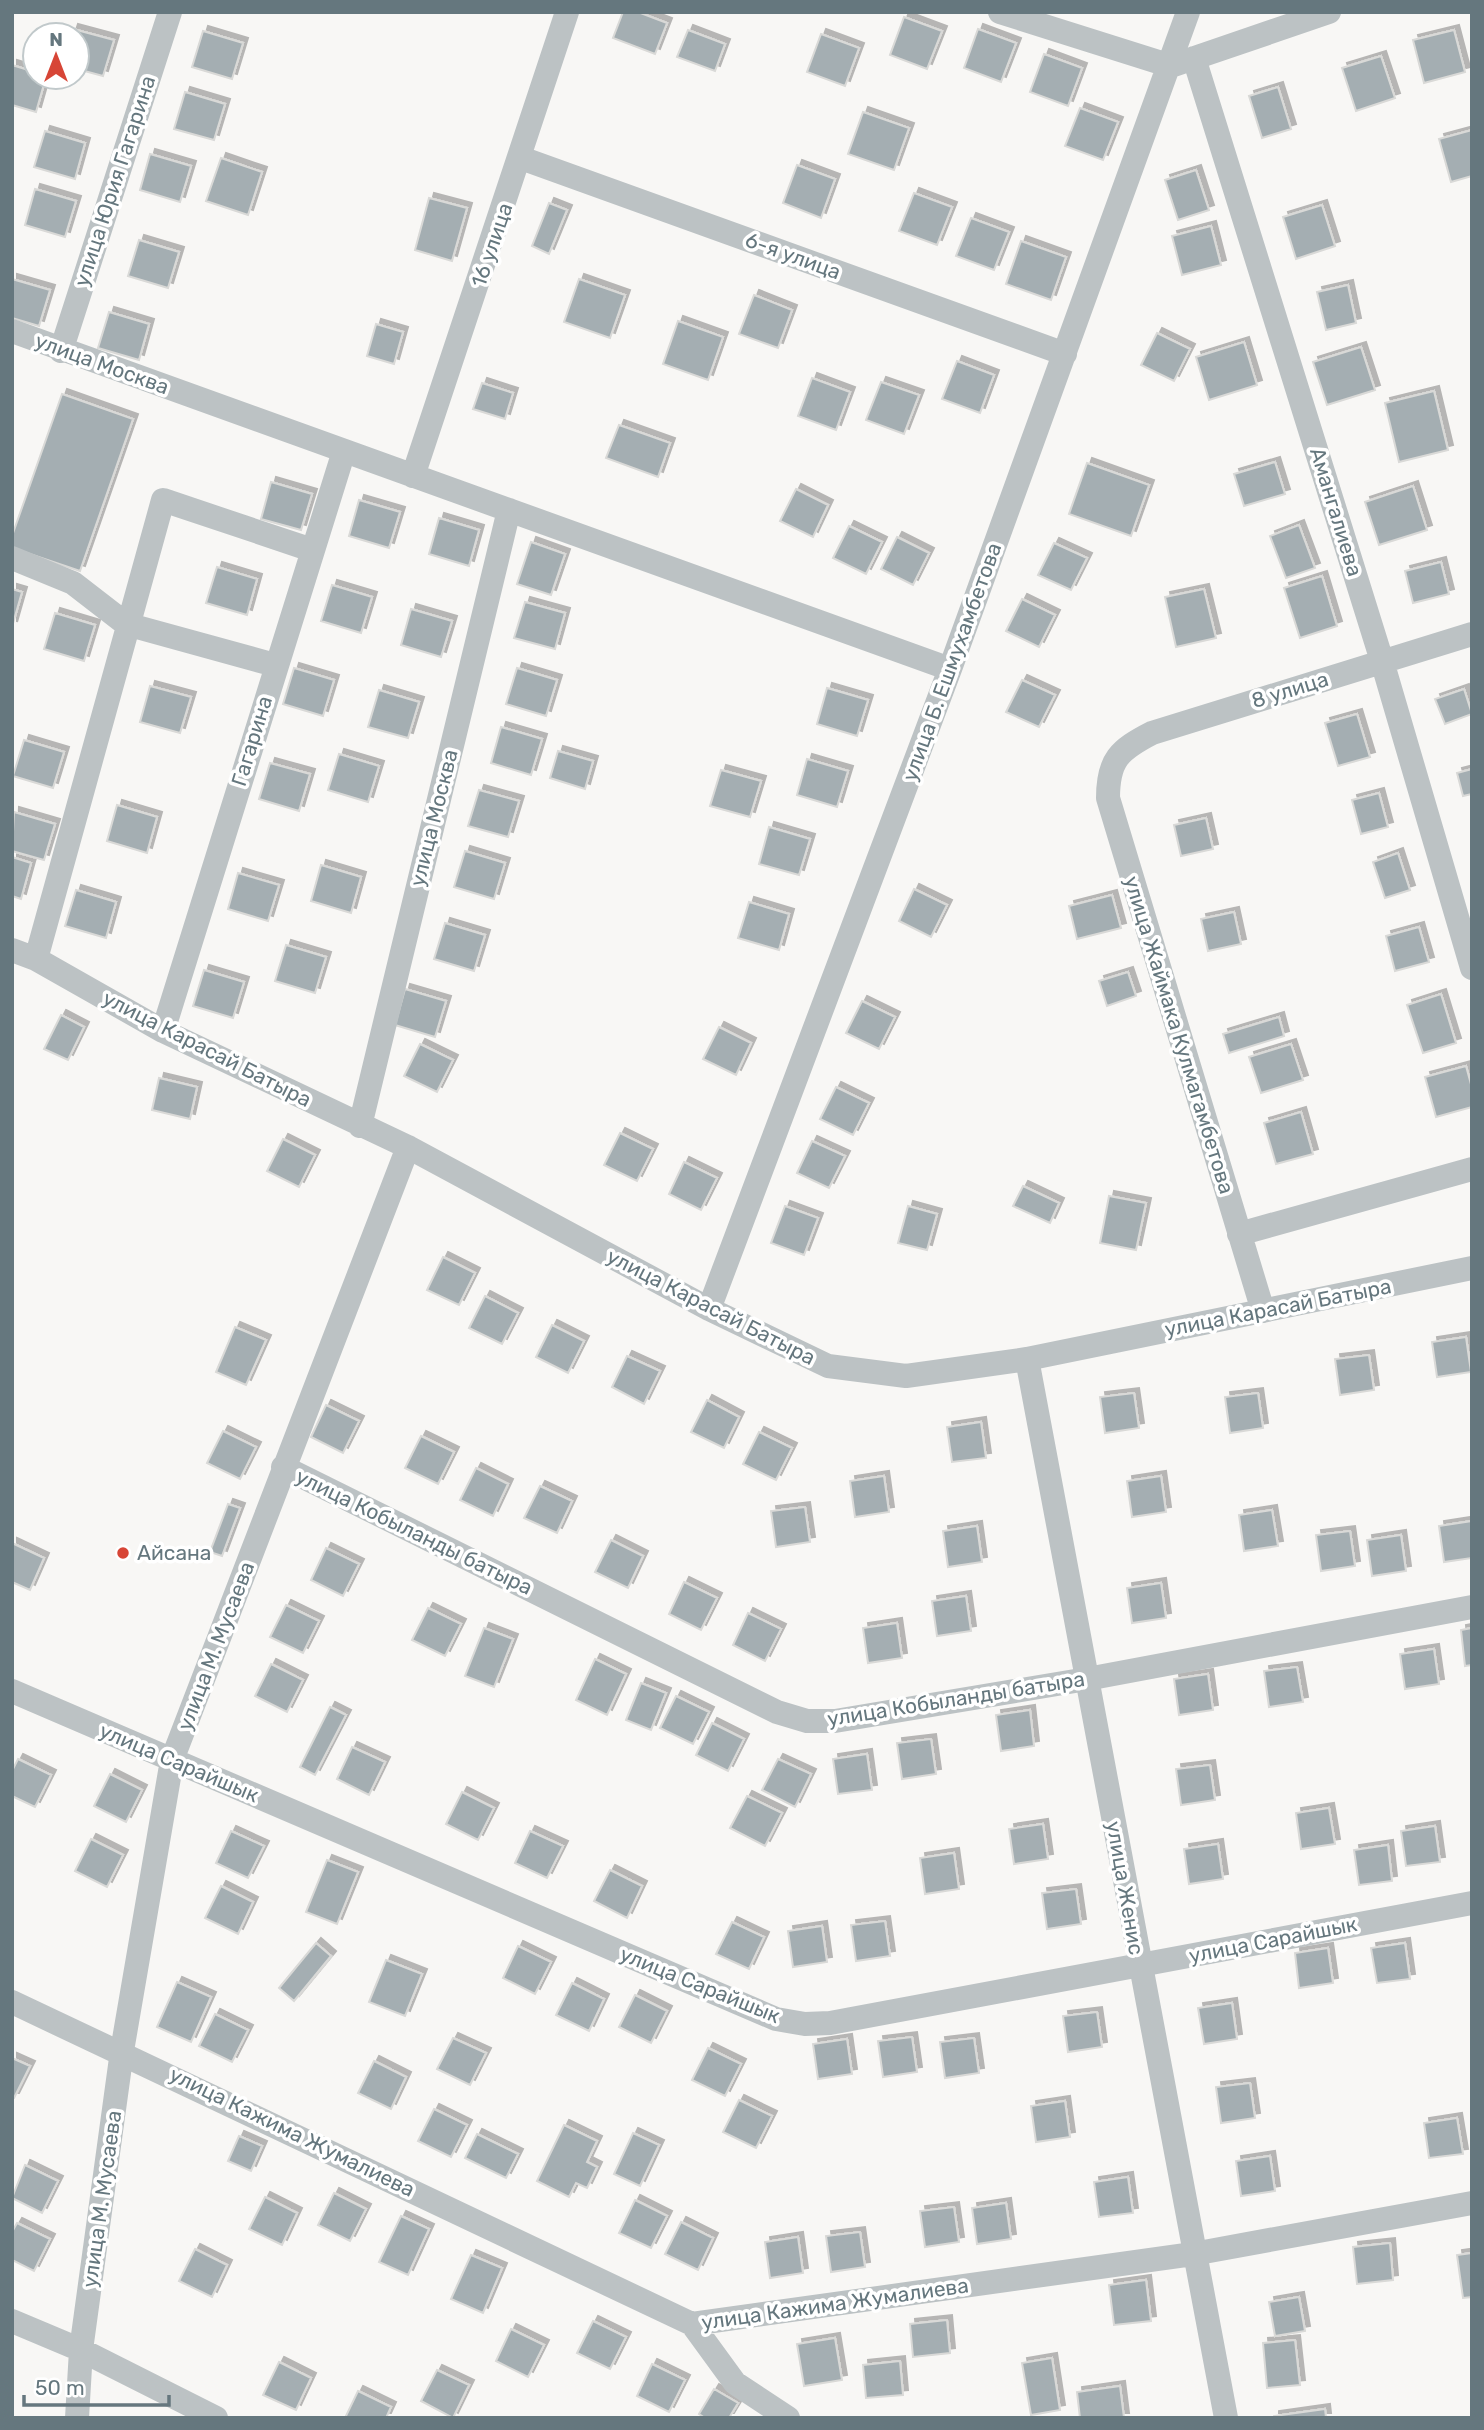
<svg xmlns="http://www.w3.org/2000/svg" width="1484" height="2430" font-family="Rubik,sans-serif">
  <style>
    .building { fill: #a4aeb2; stroke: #d9d9d7; stroke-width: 2; filter: url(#shadow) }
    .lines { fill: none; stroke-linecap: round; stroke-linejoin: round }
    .minor { stroke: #bcc2c4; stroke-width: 24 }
    .poi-dot { fill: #d74536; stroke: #fff; stroke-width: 2.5 }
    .labels { text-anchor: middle; stroke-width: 7; stroke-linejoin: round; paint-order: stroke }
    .street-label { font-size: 21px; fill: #65777e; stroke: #fff }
    .poi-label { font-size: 21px; fill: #65777e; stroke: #fff; text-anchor: start }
  </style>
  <defs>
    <filter id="shadow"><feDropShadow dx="5" dy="-5" stdDeviation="0" flood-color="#0004"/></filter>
  </defs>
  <rect width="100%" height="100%" fill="#f8f7f5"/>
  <path class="building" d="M623,12H638L667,23L655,54L613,38Z
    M904,17L942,31L927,69L890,55Z
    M73,29L114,40L103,76L77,69V35H71Z
    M978,29L1016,43L1001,82L964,68Z
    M688,30L725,44L715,71L677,57Z
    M1454,30L1465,72L1424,83L1413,40Z
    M203,31L243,43L232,79L192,67Z
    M821,34L859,48L845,86L807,72Z
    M1044,54L1082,68L1068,106L1030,92Z
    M1381,56L1395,98L1356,111L1342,68Z
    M12,65L35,72V77H46L36,112L12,105Z
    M1278,87L1291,129L1262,138L1249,96Z
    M185,92L225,104L214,140L174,129Z
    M1080,108L1118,122L1103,160L1065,146Z
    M863,112L909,128L894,170L848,154Z
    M1472,130V176L1451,182L1439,139Z
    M45,131L85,143L75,179L34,167Z
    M150,154L191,166L180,202L140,190Z
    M221,158L262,172L248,215L206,201Z
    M797,165L835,179L821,218L783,203Z
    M1196,170L1209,210L1178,220L1165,180Z
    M35,189L76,201L65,237L25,225Z
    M914,193L952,207L937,245L899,231Z
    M429,198L467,208L452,261L415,250Z
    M549,203L567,210L549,254L532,246Z
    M1322,205L1335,246L1296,259L1283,217Z
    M971,218L1009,232L994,270L956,256Z
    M1211,226L1221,265L1182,275L1172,236Z
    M139,240L179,252L168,288L128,276Z
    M1021,241L1066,257L1051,300L1006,284Z
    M12,279L50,290L39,326L12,318Z
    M579,279L625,295L610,338L564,322Z
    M1348,285L1356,323L1326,330L1317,292Z
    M754,295L792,310L778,348L739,334Z
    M109,312L149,324L139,360L98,348Z
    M678,321L723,337L708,380L663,364Z
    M376,324L403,332L394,364L367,356Z
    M1157,333L1190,349L1174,381L1141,365Z
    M1244,342L1257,385L1209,400L1196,357Z
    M1361,347L1375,390L1327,405L1313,362Z
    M957,361L994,375L980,413L942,399Z
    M812,378L850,392L836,430L798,416Z
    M881,382L919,395L904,434L866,420Z
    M482,383L513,393L505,419L473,409Z
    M1434,391L1448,450L1399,462L1385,403Z
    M62,394L133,419L80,571L12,548V536Z
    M619,425L670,443L658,477L606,458Z
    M1275,462L1285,494L1244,506L1234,474Z
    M1087,463L1149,485L1131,536L1069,514Z
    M271,482L312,494L301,530L261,519Z
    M1413,486L1427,530L1379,545L1365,502Z
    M796,489L828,505L813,537L780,521Z
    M359,500L400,512L389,548L349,536Z
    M439,518L479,530L469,566L429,554Z
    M1299,525L1315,568L1286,578L1270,536Z
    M849,526L882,542L866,574L833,558Z
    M897,537L929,553L913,585L881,569Z
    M531,542L565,554L551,595L517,584Z
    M1054,543L1087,558L1071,590L1038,575Z
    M1441,562L1449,594L1413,603L1405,571Z
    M217,567L257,579L247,615L206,603Z
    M1322,576L1337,626L1300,638L1284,588Z
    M332,585L372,597L361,633L321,621Z
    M12,589L22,592L12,627Z
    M1204,589L1216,638L1176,647L1165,597Z
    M1022,599L1055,615L1039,647L1006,631Z
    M525,602L565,613L555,649L514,638Z
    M411,609L452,621L441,657L401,645Z
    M55,613L95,625L84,661L44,649Z
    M294,668L334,680L323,716L283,704Z
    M517,668L557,680L546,716L506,704Z
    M1022,680L1055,695L1039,727L1006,712Z
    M150,686L191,697L180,733L140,722Z
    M827,688L868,700L857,736L817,724Z
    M1464,689L1472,714L1445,724L1435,699Z
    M379,690L419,702L408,738L368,727Z
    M1357,714L1370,757L1338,766L1325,723Z
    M501,727L542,739L531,775L491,763Z
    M24,740L64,752L53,788L13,776Z
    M558,751L593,761L585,789L550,778Z
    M339,754L379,766L368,802L328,790Z
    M807,759L848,771L837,807L797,795Z
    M270,763L310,774L299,811L259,799Z
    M1472,769V794L1463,796L1457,773Z
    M721,770L761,781L750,817L710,806Z
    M479,790L519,801L508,837L468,826Z
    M1379,793L1388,827L1361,834L1352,800Z
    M117,805L157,817L147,853L107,841Z
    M14,812L55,824L44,860L12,851Z
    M1206,818L1213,849L1181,856L1174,825Z
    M769,827L810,839L799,875L759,864Z
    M465,851L505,863L494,899L454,887Z
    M1398,853L1410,890L1385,898L1373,862Z
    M12,857L31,863L21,899L12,896Z
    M321,865L361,877L351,913L311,901Z
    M238,873L279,885L268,921L228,909Z
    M914,889L947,905L931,937L899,921Z
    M76,890L116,902L106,938L65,926Z
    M1112,895L1121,928L1077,939L1069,906Z
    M749,902L789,914L779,950L738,938Z
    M1234,912L1241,944L1208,951L1201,919Z
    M445,923L485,935L474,971L434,959Z
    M1419,927L1429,962L1395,971L1386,936Z
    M286,945L326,957L315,993L275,981Z
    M204,970L244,982L233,1018L193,1006Z
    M1128,972L1136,996L1107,1006L1099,981Z
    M405,989L446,1001L435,1037L395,1025Z
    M1441,994L1456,1043L1423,1053L1407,1005Z
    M862,1001L895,1017L879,1049L846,1033Z
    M61,1015L84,1027L68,1060L44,1049Z
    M1279,1017L1284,1036L1229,1053L1223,1034Z
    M719,1027L751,1043L736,1075L703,1059Z
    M420,1044L453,1060L437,1092L404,1076Z
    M1291,1044L1303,1080L1261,1093L1249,1057Z
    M1466,1066L1472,1088V1107L1436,1117L1425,1077Z
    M159,1078L197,1087L190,1119L152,1110Z
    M836,1087L869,1103L853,1135L820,1119Z
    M1301,1112L1313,1154L1276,1164L1264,1123Z
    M620,1133L653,1149L637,1181L604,1165Z
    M283,1139L315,1155L299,1187L267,1171Z
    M812,1141L845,1156L829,1188L797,1173Z
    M684,1162L717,1178L701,1210L669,1194Z
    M1023,1186L1059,1203L1050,1223L1013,1206Z
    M1109,1196L1146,1203L1136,1250L1100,1243Z
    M785,1206L818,1218L804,1255L771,1243Z
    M908,1206L937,1214L927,1250L898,1243Z
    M443,1257L475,1273L459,1305L427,1290Z
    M485,1296L518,1313L502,1344L469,1328Z
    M552,1325L584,1341L568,1373L536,1357Z
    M235,1327L266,1340L246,1385L216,1372Z
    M1466,1337L1471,1372L1437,1377L1432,1342Z
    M1369,1355L1374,1390L1340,1395L1335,1359Z
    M627,1356L660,1371L644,1404L612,1387Z
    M1134,1393L1139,1428L1105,1433L1100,1397Z
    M1258,1393L1263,1428L1230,1433L1225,1397Z
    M707,1400L739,1417L724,1448L691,1432Z
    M326,1405L359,1421L343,1453L311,1437Z
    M981,1422L986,1458L952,1462L947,1427Z
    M223,1431L256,1447L240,1479L207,1463Z
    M759,1432L792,1448L776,1480L743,1464Z
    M421,1436L454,1452L438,1484L405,1468Z
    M476,1468L508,1484L493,1516L460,1500Z
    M884,1476L889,1512L855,1517L850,1481Z
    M1161,1476L1166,1512L1132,1517L1127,1481Z
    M540,1486L572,1501L557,1533L524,1518Z
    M228,1504L240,1508L222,1556L210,1552Z
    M805,1507L810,1542L776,1547L771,1511Z
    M1272,1510L1278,1546L1244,1551L1239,1515Z
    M1472,1521V1558L1444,1562L1439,1526Z
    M977,1526L982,1562L948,1567L943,1531Z
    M1350,1531L1355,1566L1321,1571L1316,1535Z
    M1401,1535L1406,1571L1372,1576L1367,1540Z
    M611,1540L643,1556L628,1588L595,1572Z
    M12,1543L44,1558L30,1590L12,1582Z
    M326,1548L359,1564L343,1596L311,1580Z
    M684,1582L717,1598L701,1630L669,1614Z
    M1161,1583L1166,1618L1132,1623L1127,1588Z
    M966,1596L971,1631L937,1636L932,1601Z
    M286,1605L319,1621L303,1653L270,1637Z
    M428,1608L461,1624L445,1656L412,1640Z
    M748,1613L781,1629L765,1661L733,1645Z
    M897,1623L902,1658L868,1663L863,1628Z
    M484,1628L513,1639L494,1687L465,1676Z
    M1472,1628V1665L1465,1666L1461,1630Z
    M1434,1649L1439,1684L1405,1689L1400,1654Z
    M595,1659L626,1674L607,1715L576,1700Z
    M271,1664L303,1680L287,1712L255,1696Z
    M1297,1667L1303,1702L1269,1707L1264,1671Z
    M1208,1674L1213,1710L1179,1715L1174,1679Z
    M641,1683L666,1693L651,1730L626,1720Z
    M676,1696L709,1712L693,1744L660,1728Z
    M330,1707L346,1715L315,1775L300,1767Z
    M1030,1710L1034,1746L1001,1751L996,1715Z
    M712,1723L744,1739L728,1771L696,1755Z
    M931,1739L936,1774L902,1779L897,1743Z
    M352,1747L385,1762L369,1795L337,1779Z
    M867,1754L872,1790L838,1794L833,1759Z
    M18,1759L51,1775L35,1807L12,1796V1771Z
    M778,1759L811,1774L795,1807L762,1790Z
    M1210,1765L1215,1800L1181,1805L1176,1769Z
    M110,1774L142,1790L126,1822L94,1806Z
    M462,1792L494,1808L478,1840L446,1824Z
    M747,1796L782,1813L765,1846L730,1828Z
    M1329,1808L1335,1844L1301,1849L1296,1813Z
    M1043,1824L1048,1859L1014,1864L1009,1829Z
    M1435,1826L1440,1862L1406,1866L1401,1831Z
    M231,1831L264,1846L248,1878L216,1863Z
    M530,1831L563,1846L547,1878L515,1863Z
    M91,1839L123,1855L107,1887L75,1871Z
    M1218,1844L1223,1879L1189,1884L1184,1849Z
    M1388,1845L1392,1881L1359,1885L1354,1850Z
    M954,1853L959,1889L925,1894L920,1858Z
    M327,1860L358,1872L337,1924L306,1912Z
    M610,1870L642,1886L627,1918L594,1901Z
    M221,1886L253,1902L238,1934L205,1918Z
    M1076,1889L1081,1924L1047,1929L1042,1893Z
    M885,1921L890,1956L856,1961L851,1925Z
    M732,1922L764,1937L749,1969L716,1954Z
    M822,1926L827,1962L793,1967L788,1931Z
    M316,1943L331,1956L294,2001L279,1988Z
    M1405,1943L1410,1979L1377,1983L1371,1948Z
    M518,1946L551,1962L535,1994L503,1978Z
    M1328,1948L1333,1983L1299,1988L1295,1953Z
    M386,1960L422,1974L405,2016L369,2002Z
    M177,1982L211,1997L191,2042L157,2027Z
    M572,1983L604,1999L589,2031L556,2015Z
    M635,1995L667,2011L651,2043L619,2027Z
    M1232,2003L1237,2039L1204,2044L1198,2008Z
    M1097,2012L1102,2047L1068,2052L1063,2016Z
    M215,2014L248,2030L232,2062L199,2046Z
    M912,2037L917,2072L883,2077L878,2041Z
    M453,2038L486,2053L470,2085L437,2069Z
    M974,2038L979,2073L945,2078L940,2042Z
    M847,2039L852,2074L818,2079L813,2044Z
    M708,2048L741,2064L725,2096L692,2080Z
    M12,2058L30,2066L14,2098H12Z
    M374,2061L406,2077L391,2109L358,2093Z
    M1250,2083L1255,2118L1221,2123L1216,2087Z
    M739,2100L772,2116L756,2148L723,2132Z
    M1065,2101L1070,2137L1036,2142L1031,2106Z
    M434,2109L467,2125L451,2157L418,2141Z
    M1457,2118L1463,2154L1429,2158L1424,2123Z
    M564,2125L597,2141L587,2162L597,2167L587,2188L576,2183L569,2197L537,2181Z
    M633,2133L659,2145L640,2186L614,2174Z
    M477,2134L518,2154L506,2178L465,2158Z
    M239,2136L262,2146L251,2171L228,2161Z
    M1270,2156L1275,2191L1241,2196L1236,2161Z
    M25,2165L58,2181L42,2213L12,2198Z
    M1128,2177L1133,2213L1099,2217L1094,2182Z
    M334,2193L366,2209L350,2241L318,2225Z
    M265,2197L297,2213L282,2245L249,2229Z
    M635,2200L667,2216L651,2248L619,2233Z
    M1006,2203L1011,2239L977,2244L972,2208Z
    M954,2207L959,2242L925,2247L920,2211Z
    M401,2216L429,2229L408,2275L379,2262Z
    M681,2222L713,2238L698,2270L665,2254Z
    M17,2223L50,2239L34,2271L12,2260V2232Z
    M860,2232L865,2267L831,2272L826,2236Z
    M798,2237L803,2273L770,2278L765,2242Z
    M1390,2243L1393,2280L1357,2284L1353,2247Z
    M195,2249L227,2265L212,2297L179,2281Z
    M1472,2253V2297L1463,2298L1457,2255Z
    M471,2255L502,2268L483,2313L451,2299Z
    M1146,2280L1151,2321L1114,2325L1109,2285Z
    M1299,2297L1305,2331L1275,2336L1269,2302Z
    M947,2320L950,2353L913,2357L910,2324Z
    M593,2321L626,2337L610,2369L577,2353Z
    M511,2329L544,2345L528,2377L496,2361Z
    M835,2338L842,2380L804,2386L797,2344Z
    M1295,2340L1300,2385L1267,2388L1263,2343Z
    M1052,2358L1060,2410L1031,2415L1022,2363Z
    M900,2361L903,2395L866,2398L863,2365Z
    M279,2362L311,2378L296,2410L263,2395Z
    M652,2364L685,2380L669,2412L637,2396Z
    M437,2370L469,2385L453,2418L421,2401Z
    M1120,2386L1124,2418H1080L1077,2392Z
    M714,2389L738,2403L729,2418H705L699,2414Z
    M358,2391L391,2407L386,2418H345Z
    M1325,2409L1326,2418H1274V2416Z"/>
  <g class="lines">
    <path class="minor" d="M1000,12L1171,66L1329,12
      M1194,58L1382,661L1472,968
      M521,158L1065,354
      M12,331L950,669
      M61,351L170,12
      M413,476L567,12
      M12,558L73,583L126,624L275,665
      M12,950L36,959L163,1031L408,1147L709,1309L828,1366L906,1376L1027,1359L1472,1268
      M36,959L163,500L312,550
      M163,1031L344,451
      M360,1126L509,510
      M1239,1234L1472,1169
      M709,1309L950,669L1188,12
      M1263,1311L1108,798C1108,760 1119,750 1152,733L1472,634
      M1027,1359L1226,2418
      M283,1467L777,1712L807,1721H835L1087,1679L1472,1607
      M12,1691L776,2019L805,2024L830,2023L1472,1903
      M12,2002L692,2324L1193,2254L1472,2203
      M12,2321L81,2350L216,2418
      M692,2324L735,2383L788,2418
      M77,2418L81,2350L122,2051L172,1760L408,1147"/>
  </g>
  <circle class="poi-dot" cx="123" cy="1553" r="7"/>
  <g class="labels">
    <g class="street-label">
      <text transform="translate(115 181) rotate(-72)" y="7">улица Юрия Гагарина</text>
      <text transform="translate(492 245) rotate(-71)" y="7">16 улица</text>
      <text transform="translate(793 256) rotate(20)" y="7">6-я улица</text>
      <text transform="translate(102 364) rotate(20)" y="7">улица Москва</text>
      <text transform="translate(1336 512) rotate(73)" y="7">Амангалиева</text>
      <text transform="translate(952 662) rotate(-70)" y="7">улица Б. Ешмухамбетова</text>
      <text transform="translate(1290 690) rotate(-17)" y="7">8 улица</text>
      <text transform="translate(252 741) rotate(-73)" y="7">Гагарина</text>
      <text transform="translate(434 818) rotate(-76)" y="7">улица Москва</text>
      <text transform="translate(1179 1035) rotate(73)" y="7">улица Жаймака Кулмагамбетова</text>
      <text transform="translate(207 1049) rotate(27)" y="7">улица Карасай Батыра</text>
      <text transform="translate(711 1307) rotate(27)" y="7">улица Карасай Батыра</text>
      <text transform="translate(1278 1308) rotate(-11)" y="7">улица Карасай Батыра</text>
      <text transform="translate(414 1532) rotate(26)" y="7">улица Кобыланды батыра</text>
      <text transform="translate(216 1646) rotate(-69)" y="7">улица М. Мусаева</text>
      <text transform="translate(956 1699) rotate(-9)" y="7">улица Кобыланды батыра</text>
      <text transform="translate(179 1763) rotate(23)" y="7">улица Сарайшык</text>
      <text transform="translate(1125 1888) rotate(80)" y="7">улица Женис</text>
      <text transform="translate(1273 1940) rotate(-11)" y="7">улица Сарайшык</text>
      <text transform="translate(700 1985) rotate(22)" y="7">улица Сарайшык</text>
      <text transform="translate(292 2132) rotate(26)" y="7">улица Кажима Жумалиева</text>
      <text transform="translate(102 2199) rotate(-82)" y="7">улица М. Мусаева</text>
      <text transform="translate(835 2304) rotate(-8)" y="7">улица Кажима Жумалиева</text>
    </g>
    <g class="poi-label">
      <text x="137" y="1560">Айсана</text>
    </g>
  </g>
  <rect width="1484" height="2430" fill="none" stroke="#65777e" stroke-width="28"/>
  <g transform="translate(56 56)"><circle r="33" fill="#ffffff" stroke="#c1c9cb" stroke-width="2"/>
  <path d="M0-5L12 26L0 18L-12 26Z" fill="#d74536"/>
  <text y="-10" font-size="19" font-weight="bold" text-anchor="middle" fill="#65777e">N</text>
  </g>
  <path d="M24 2395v10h145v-10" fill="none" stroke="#65777e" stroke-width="3.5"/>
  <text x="35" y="2395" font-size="21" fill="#65777e" stroke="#ffffff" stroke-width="5" paint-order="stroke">50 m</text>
</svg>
